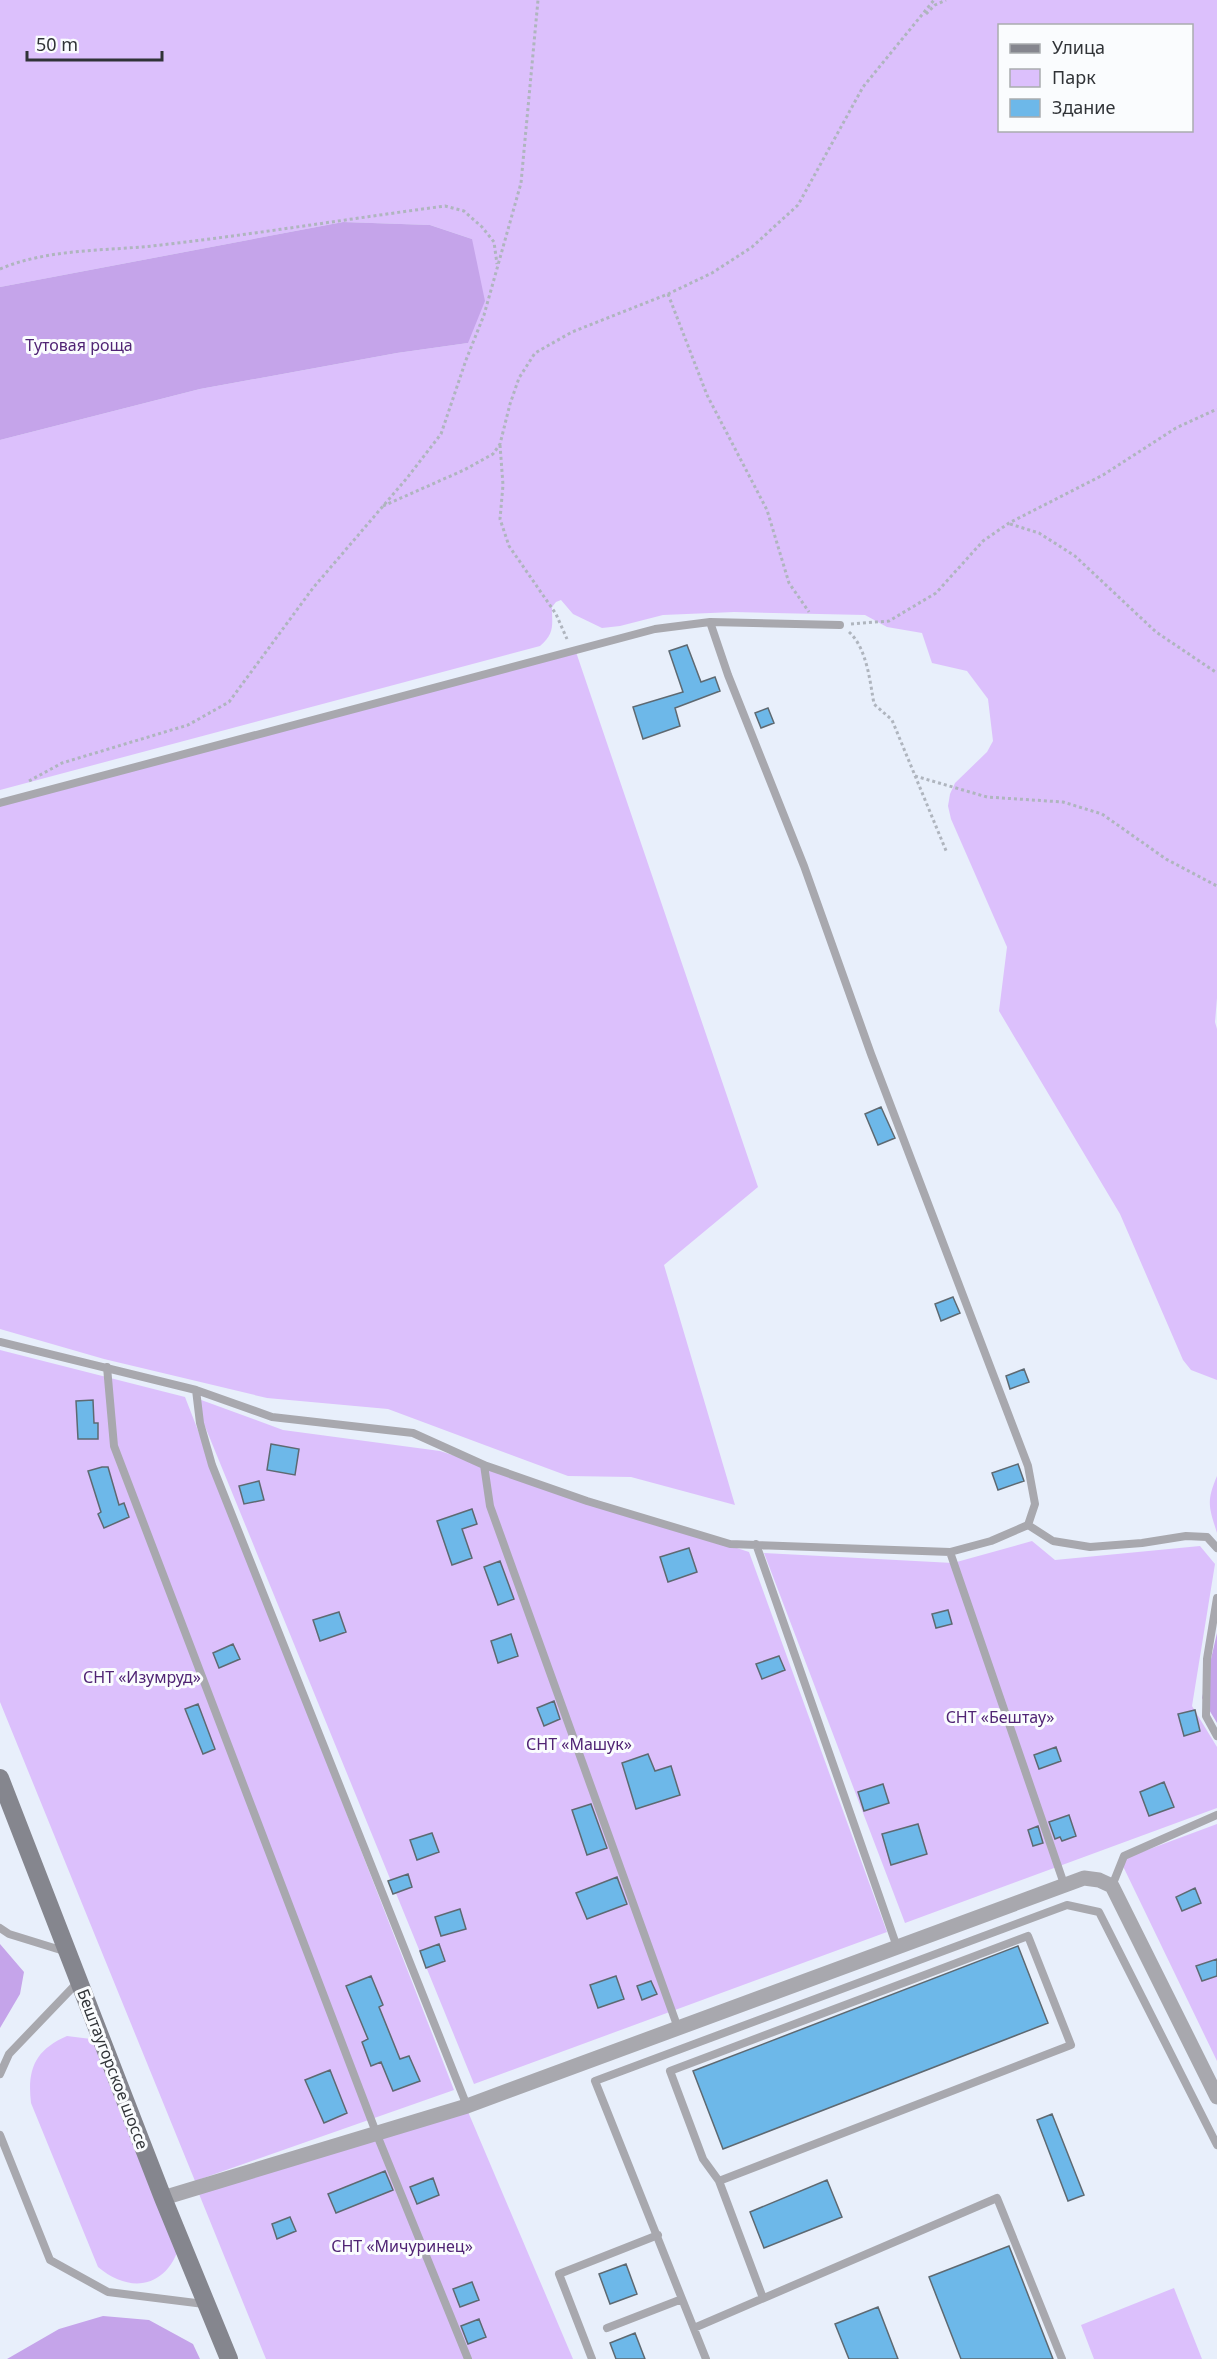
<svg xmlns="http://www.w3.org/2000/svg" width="1217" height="2359" font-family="'Noto Sans',sans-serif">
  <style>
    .green { fill: #dcc0fc; fill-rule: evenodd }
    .forest { fill: #c5a4ea }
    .building { fill: #6db8e9; stroke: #5e6971; stroke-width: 1.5 }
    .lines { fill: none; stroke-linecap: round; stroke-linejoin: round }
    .path { stroke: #afb5be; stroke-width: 3; stroke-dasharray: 3 3; stroke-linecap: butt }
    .lane { stroke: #a8a8ae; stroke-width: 8 }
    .street { stroke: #a8a8ae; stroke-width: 15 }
    .secondary { stroke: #85868e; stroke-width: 18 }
    .labels { text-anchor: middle; stroke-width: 6; stroke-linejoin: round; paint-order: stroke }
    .park-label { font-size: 16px; fill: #502474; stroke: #fafcfe }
    .street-label { font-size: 16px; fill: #303337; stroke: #fafcfe }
  </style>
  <rect width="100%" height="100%" fill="#e8effb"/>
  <path class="green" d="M0,0H1217V998L1215,1022L1217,1029V1380L1191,1370L1183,1360L1120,1214L999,1011L1007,947L951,819L948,806L950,794L955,783L987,752L993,741L988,699L967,671L932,663L922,633L887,627L865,615L734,612L663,615L620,626L602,628L573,614L561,600L556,602L552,607C552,626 555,633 540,646L0,790V440L200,389L397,353L468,343L472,239L430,225L343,222L0,287ZM1000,26H1192V130H1000Z
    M576,652L758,1187L664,1265L735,1505L631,1477L568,1476L388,1409L267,1398L104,1359L0,1329V802Z
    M0,1350L185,1397L454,2090L195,2181L0,1702Z
    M193,1397L283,1430L440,1451L749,1552L887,1932L474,2084Z
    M1217,1476V1533C1209,1507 1206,1502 1217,1476Z
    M1032,1541L1055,1560L1200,1546L1215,1564L1192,1706L1217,1747V1808L905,1923L764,1553L953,1563Z
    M1217,1824V2061L1120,1860Z
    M67,2036L91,2039L98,2046L180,2244C168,2287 131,2295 98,2267L31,2103C27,2069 35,2050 67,2036Z
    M466,2107L573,2359H266L199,2194Z
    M1174,2288L1202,2359H1094L1081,2325Z"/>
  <path class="forest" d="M343,222L430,225L472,239L485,301L468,343L397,353L200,389L0,440V287Z
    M1217,1633V1723L1202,1698Z
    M0,1944L24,1972L20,1994L0,2028Z
    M103,2316L149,2320L193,2344L200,2359H7L59,2329Z"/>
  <path class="building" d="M687,645L701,682L715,677L720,691L675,708L680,726L643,739L633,707L683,692L669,651Z
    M768,708L774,723L761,728L755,713Z
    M881,1107L895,1138L878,1145L865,1114Z
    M953,1297L960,1313L941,1321L935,1304Z
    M1024,1369L1029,1382L1010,1389L1006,1376Z
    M93,1400L94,1423H98V1439H78L76,1401Z
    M271,1444L299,1449L295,1475L267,1470Z
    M1018,1464L1024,1481L998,1490L992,1473Z
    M102,1467H108L119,1505L124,1503L129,1517L104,1528L98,1514L101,1512L88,1471Z
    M259,1481L264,1500L244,1504L239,1486Z
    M472,1509L477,1524L462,1529L472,1558L452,1565L437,1521Z
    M689,1548L697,1572L668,1582L660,1557Z
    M500,1561L514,1599L498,1605L484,1567Z
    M948,1610L952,1624L936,1628L932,1614Z
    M339,1612L346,1632L320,1641L313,1620Z
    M511,1634L518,1656L498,1663L491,1641Z
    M233,1644L240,1659L219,1668L213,1653Z
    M779,1656L785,1670L762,1679L756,1664Z
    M554,1701L560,1719L544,1726L537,1708Z
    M198,1704L215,1749L203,1754L185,1709Z
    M1195,1710L1200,1731L1184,1736L1178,1714Z
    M1056,1747L1061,1761L1039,1769L1034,1755Z
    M648,1754L655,1771L671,1766L680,1795L636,1809L622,1763Z
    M1164,1782L1174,1807L1149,1816L1140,1792Z
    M883,1784L889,1803L864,1811L858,1792Z
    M591,1804L607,1848L587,1855L572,1810Z
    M1069,1815L1076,1836L1062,1841L1060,1837L1055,1839L1049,1822Z
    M918,1824L927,1854L891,1865L882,1834Z
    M1038,1826L1043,1843L1033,1846L1028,1830Z
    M432,1833L439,1852L417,1860L410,1840Z
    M408,1874L412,1887L393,1894L388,1881Z
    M617,1877L627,1904L587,1919L576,1893Z
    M1195,1888L1201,1903L1182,1911L1176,1897Z
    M460,1909L466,1929L441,1936L435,1917Z
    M439,1944L445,1961L426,1968L420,1951Z
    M1018,1946L1048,2023L723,2149L693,2071Z
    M1217,1959V1976L1202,1981L1196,1966Z
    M371,1976L383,2005L379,2007L400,2059L409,2056L420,2081L393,2091L381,2062L371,2066L362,2042L368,2039L346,1986Z
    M616,1976L624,1999L598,2008L590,1985Z
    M651,1981L657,1994L642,2000L637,1986Z
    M330,2070L347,2113L324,2123L305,2080Z
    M1052,2114L1084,2195L1068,2201L1037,2120Z
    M385,2171L393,2190L336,2213L328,2194Z
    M433,2178L439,2195L417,2204L410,2187Z
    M827,2180L842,2217L764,2248L750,2212Z
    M290,2217L296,2231L277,2239L272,2224Z
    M1009,2246L1053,2359H961L929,2277Z
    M626,2264L637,2294L610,2304L599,2274Z
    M472,2282L479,2300L460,2307L453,2289Z
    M878,2307L898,2359H849L835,2324Z
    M479,2319L486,2337L468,2344L461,2326Z
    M635,2333L645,2359H616L610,2343Z"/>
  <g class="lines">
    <path class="path" d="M926,14L935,5L946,0
      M0,269C47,249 102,251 152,246C250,235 347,219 445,206L464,211L482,227L494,242L497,264
      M668,294L707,395L767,510L789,583L809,612
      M500,445L503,485L500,519L509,546L556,614L567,639
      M383,506L464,470L493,454L500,444L510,404L519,378L535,353L572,332L668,294L712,273L752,247L798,205L863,87L934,0
      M1010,524L1039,533L1075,556L1156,632L1217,673
      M851,624L889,621L936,593L983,541L1009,523L1103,475L1176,428L1217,409
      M849,632C867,648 870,682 874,704L892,720L947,853
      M915,776L987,797L1063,802L1102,814L1166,859L1217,886
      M29,781L62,763L188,725L229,702L313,588L407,478L441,434L466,360L484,315L521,183L538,0"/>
    <path class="lane" d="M0,803L655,629L710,622L840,625
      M0,1342L196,1390L272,1417L413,1433L484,1465L587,1501L730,1544L950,1552L991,1541L1028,1525L1035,1504L1028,1466L871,1054L804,866L728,675L710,622
      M107,1367L114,1446L377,2135L468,2359
      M196,1390L200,1423L212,1465L467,2106
      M484,1465L490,1506L678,2028
      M1028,1525L1053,1541L1090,1547L1142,1543L1186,1536L1207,1537L1217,1548
      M756,1544L897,1947
      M950,1552L1064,1884
      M1217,1598L1207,1659L1206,1716L1217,1736
      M1112,1886L1124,1856L1217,1815
      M0,1928L9,1934L64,1951
      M0,2074L9,2054L78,1982
      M0,2135L50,2260L108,2292L204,2304
      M719,2181L1071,2045L1028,1936L670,2071L703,2159L719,2181L763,2298
      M607,2328L682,2299
      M694,2328L997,2198L1062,2359
      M592,2359L559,2274L658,2235
      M706,2359L595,2081L1067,1905L1099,1912L1217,2145"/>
    <path class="street" d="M163,2198L467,2106L1084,1878L1099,1880L1112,1886L1217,2097"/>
    <path class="secondary" d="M0,1778L163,2198L229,2359"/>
  </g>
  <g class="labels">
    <g class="park-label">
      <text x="79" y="351">Тутовая роща</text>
      <text x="142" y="1683">СНТ «Изумруд»</text>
      <text x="1000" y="1723">СНТ «Бештау»</text>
      <text x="579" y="1750">СНТ «Машук»</text>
      <text x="402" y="2252">СНТ «Мичуринец»</text>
    </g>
    <g class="street-label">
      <text transform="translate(113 2069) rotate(69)" y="6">Бештаугорское шоссе</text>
    </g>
  </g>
  <rect x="998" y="24" width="195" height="108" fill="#fafcfe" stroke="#a9acae" stroke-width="1.5"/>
  <rect x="1010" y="44" width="30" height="9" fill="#85868e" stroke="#a9acae" stroke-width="1.5"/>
  <text x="1052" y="54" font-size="18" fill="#303337">Улица</text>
  <rect x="1010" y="69" width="30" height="18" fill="#dcc0fc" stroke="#a9acae" stroke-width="1.5"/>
  <text x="1052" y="84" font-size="18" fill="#303337">Парк</text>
  <rect x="1010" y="99" width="30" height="18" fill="#6db8e9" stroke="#a9acae" stroke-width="1.5"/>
  <text x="1052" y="114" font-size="18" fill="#303337">Здание</text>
  <path d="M27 51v9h135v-9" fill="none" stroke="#303337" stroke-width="3"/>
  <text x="36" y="51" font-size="18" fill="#303337" stroke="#fafcfe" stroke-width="4.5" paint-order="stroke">50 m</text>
</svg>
